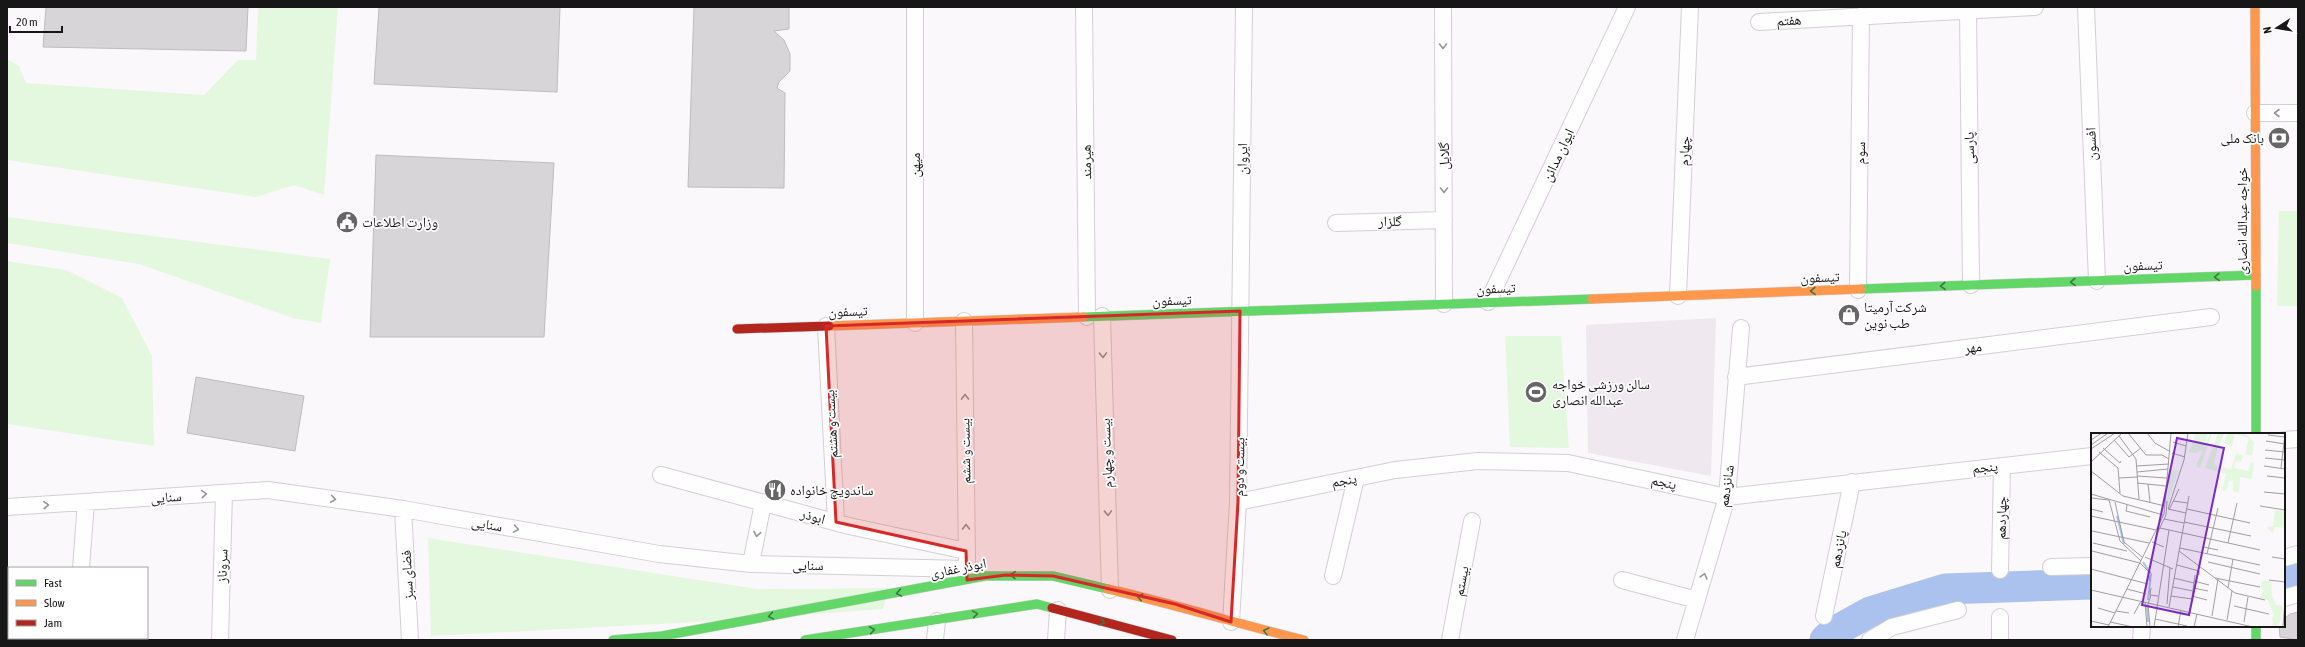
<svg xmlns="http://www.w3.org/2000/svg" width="2305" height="647" font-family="'Asap Condensed','Noto Naskh Arabic',sans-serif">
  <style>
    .built { fill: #efe8ef }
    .green { fill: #e4f7df }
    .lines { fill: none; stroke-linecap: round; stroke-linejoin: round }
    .river { stroke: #abc2ee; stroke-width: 31 }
    .building { fill: #d8d5d8; stroke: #bebcbe }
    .street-casing { stroke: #d2d0d2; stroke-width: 18 }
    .fast-casing { stroke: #d2d0d2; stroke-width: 10 }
    .slow-casing { stroke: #d2d0d2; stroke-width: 10 }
    .jam-casing { stroke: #d2d0d2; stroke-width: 10 }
    .street { stroke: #fefefe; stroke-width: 16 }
    .fast { stroke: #63d668; stroke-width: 9 }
    .slow { stroke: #ff974d; stroke-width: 9 }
    .jam { stroke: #b3261e; stroke-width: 9 }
    .oneway { stroke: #969696 }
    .oneway2 { stroke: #3e7640 }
    .marked { fill: #d62828; fill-opacity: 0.2; stroke: #d62828; stroke-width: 3; stroke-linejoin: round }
    .labels { text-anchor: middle; stroke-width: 3.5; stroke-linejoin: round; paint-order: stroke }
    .street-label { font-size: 14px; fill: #181718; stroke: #fff }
    .poi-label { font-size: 14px; fill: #181718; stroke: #fff; text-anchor: start }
    .inset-river { fill: none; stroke: #abc2ee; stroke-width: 2 }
    .inset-road { fill: none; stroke: #a09ea0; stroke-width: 1 }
    .view { fill: #7b2cbf; fill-opacity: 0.15; stroke: #7b2cbf; stroke-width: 2 }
    .inset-edge { fill: none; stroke: #181718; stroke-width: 2 }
  </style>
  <rect width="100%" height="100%" fill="#fbf8fb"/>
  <path class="built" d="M1716,318L1711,476L1588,453L1586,325Z"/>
  <path class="green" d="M258,7H338L324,195L294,185L256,197L7,160V59L19,66L26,83L204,95L238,60H256Z
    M2279,211H2298V306H2277Z
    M7,217L330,259L321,323L293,318L139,264L7,243Z
    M7,261L66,270L122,298L152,356L154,446L7,424Z
    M1505,336H1561L1569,448L1510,447Z
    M428,538L757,589L889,588L883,609L753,619L431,636Z"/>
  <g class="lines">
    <path class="river" d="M2285,576L2298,573
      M1825,640L1832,633L1870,612L1945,589L2092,584"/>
  </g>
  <path class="building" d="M46,7H248L246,51L43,47Z
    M379,7H560L557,92L374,84Z
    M694,7H789V29L774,31L784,40L790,54V71L779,82L777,88L785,93L784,188L688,187Z
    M376,155L554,163L544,337H370Z
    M196,377L304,396L295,451L187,433Z
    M2298,612V640L2280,637L2279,626H2284V619L2290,614Z"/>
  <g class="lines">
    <g class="street-casing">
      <path id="street" d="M1084,7L1087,317
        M1443,7L1444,304
        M2086,7L2097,281
        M1968,11L1971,285
        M1759,22L2035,7
        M2255,113H2298
        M1336,223L1444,220
        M1858,290L1861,16
        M1678,296L1690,7
        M1488,302L1627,7
        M1102,316L1110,590
        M964,321L967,561
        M915,323V7
        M826,326L836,522
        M1736,377L2211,317
        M2284,440L2298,439
        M661,475L849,526L966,551
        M1238,502L1395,470L1478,461L1568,463L1727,497L2092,456
        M7,507L268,490L403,509L659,554L751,564L967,569
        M403,509L410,640
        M2284,558L2298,554
        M751,564L763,503
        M2051,567L2092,566
        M81,568L86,502
        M2000,570L2002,466
        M1333,576L1356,478
        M1622,580L1697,600
        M2284,598L2298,594
        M1824,616L1852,482
        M1231,622L1238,502L1244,7
        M75,640V638
        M220,640L224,493
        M935,640L937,621
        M1056,640L1058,610
        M1450,640L1472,521
        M1685,640L1727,497L1741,328
        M1870,640L1892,627L1958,610
        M2000,640V617
        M2141,640L2142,626"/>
    </g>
    <g class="fast-casing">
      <path id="fast" d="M2256,286V434
        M1861,289L2256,275
        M1083,317L1592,299
        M2256,626V640
        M613,640L662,636L985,576H1053L1108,589
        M805,640L1037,604L1052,608"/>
    </g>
    <g class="slow-casing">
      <path id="slow" d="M2255,7L2256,286
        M1592,299L1861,289
        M829,326L1083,317
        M1108,589C1174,604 1238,624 1304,640"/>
    </g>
    <g class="jam-casing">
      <path id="jam" d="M737,329L829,326
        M1052,608L1172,640"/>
    </g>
    <use href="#street" class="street"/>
    <use href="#fast" class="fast"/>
    <use href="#slow" class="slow"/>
    <use href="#jam" class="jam"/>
  </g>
  <defs><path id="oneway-chevron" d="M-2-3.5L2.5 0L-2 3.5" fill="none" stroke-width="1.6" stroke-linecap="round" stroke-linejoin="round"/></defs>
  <g class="oneway">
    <use href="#oneway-chevron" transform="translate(1443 46) rotate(90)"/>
    <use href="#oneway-chevron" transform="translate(2277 113) rotate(-180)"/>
    <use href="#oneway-chevron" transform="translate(1444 190) rotate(90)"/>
    <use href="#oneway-chevron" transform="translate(1103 355) rotate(88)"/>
    <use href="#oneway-chevron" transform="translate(965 397) rotate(-91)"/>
    <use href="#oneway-chevron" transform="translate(204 494) rotate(-4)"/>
    <use href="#oneway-chevron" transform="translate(333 499) rotate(8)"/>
    <use href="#oneway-chevron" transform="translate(46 505) rotate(-4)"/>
    <use href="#oneway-chevron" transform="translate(1108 513) rotate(88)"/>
    <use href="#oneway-chevron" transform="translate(966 527) rotate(-91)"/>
    <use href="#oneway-chevron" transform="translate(516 529) rotate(10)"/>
    <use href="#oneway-chevron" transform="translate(757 534) rotate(101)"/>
    <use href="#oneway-chevron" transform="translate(1704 576) rotate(-74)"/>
  </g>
  <g class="oneway2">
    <use href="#oneway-chevron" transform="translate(2217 277) rotate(178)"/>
    <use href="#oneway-chevron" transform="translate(2073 282) rotate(178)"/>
    <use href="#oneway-chevron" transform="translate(1943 286) rotate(178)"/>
    <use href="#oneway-chevron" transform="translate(1813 291) rotate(178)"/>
    <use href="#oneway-chevron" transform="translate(1013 575) rotate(-179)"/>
    <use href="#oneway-chevron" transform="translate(899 593) rotate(170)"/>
    <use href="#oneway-chevron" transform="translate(1140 597) rotate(-167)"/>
    <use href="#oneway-chevron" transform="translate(975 614) rotate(-9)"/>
    <use href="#oneway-chevron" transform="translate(771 616) rotate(170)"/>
    <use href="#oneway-chevron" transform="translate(1102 622) rotate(15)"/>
    <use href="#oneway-chevron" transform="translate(872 630) rotate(-8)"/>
    <use href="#oneway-chevron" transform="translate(1266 631) rotate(-166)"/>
  </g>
  <path class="marked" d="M1240,311L1238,502L1231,622L1175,604L1053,576L1006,575L967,580L966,551L836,522L826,326Z"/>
  <defs>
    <g id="bank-disc" transform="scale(1.15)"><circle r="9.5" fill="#676667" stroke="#fff"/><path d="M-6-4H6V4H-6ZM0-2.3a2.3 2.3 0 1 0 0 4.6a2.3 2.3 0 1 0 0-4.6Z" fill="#fff"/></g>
    <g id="civic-disc" transform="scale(1.15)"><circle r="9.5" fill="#676667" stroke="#fff"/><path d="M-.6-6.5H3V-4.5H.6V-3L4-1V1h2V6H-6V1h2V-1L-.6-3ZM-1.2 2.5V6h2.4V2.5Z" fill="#fff"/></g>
    <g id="shop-disc" transform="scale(1.15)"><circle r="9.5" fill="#676667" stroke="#fff"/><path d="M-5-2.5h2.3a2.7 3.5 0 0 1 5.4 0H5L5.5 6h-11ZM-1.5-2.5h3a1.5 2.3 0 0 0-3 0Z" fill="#fff"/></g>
    <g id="stadium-disc" transform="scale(1.15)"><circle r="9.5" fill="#676667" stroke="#fff"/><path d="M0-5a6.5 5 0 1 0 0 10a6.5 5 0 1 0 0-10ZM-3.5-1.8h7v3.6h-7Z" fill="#fff"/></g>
    <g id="restaurant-disc" transform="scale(1.15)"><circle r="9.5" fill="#676667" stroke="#fff"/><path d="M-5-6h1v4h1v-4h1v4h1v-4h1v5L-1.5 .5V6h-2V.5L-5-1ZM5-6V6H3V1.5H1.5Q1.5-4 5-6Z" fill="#fff"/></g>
  </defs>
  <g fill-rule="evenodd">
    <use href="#bank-disc" x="2279" y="138"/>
    <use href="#civic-disc" x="347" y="222"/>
    <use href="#shop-disc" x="1849" y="315"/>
    <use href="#stadium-disc" x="1536" y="392"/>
    <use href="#restaurant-disc" x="775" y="490"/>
  </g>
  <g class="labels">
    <g class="street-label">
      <text transform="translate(1789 20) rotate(-3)" y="5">هفتم</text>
      <text transform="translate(2091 144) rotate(-92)" y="5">افسون</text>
      <text transform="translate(1969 148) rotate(-91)" y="5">پارسی</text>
      <text transform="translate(1684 151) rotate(-87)" y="5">چهارم</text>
      <text transform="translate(1860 153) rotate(-89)" y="5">سوم</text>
      <text transform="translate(1558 155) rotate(-65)" y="5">ایوان مدائن</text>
      <text transform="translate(1444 156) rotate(-90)" y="5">گلایل</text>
      <text transform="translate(1242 159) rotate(-89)" y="5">ایروان</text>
      <text transform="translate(1086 162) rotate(-91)" y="5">هیرمند</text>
      <text transform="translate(915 165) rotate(-90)" y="5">میهن</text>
      <text transform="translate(1390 221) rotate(-1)" y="5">گلزار</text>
      <text transform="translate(2242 221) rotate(-90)" y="5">خواجه عبدالله انصاری</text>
      <text transform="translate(2143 265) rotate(-2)" y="5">تیسفون</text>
      <text transform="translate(1820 277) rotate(-2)" y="5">تیسفون</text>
      <text transform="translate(1496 288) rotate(-2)" y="5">تیسفون</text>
      <text transform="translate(1172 300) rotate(-2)" y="5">تیسفون</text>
      <text transform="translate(848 311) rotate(-2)" y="5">تیسفون</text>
      <text transform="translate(1973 347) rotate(-7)" y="5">مهر</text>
      <text transform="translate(831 424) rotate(-93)" y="5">بیست و هشتم</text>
      <text transform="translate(965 451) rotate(-91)" y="5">بیست و ششم</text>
      <text transform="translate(1106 453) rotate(-92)" y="5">بیست و چهارم</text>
      <text transform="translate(1239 467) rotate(-89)" y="5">بیست و دوم</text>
      <text transform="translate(1985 467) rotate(-6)" y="5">پنجم</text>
      <text transform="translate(1344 480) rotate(-11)" y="5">پنجم</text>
      <text transform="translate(1664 482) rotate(12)" y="5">پنجم</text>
      <text transform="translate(1726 486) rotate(-82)" y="5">شانزدهم</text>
      <text transform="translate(166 497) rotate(-4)" y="5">سنایی</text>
      <text transform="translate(813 516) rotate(15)" y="5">ابوذر</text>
      <text transform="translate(2001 518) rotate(-89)" y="5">چهاردهم</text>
      <text transform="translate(487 524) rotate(10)" y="5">سنایی</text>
      <text transform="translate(1838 549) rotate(-78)" y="5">پانزدهم</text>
      <text transform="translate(808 565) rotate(1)" y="5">سنایی</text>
      <text transform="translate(222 566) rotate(-88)" y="5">سروناز</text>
      <text transform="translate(958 568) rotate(-11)" y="5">ابوذر غفاری</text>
      <text transform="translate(407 575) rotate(-93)" y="5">فضای سبز</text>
      <text transform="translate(1461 581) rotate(-79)" y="5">بیستم</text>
    </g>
    <g class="poi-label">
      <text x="2264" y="143" text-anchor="end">بانک ملی</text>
      <text x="362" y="227">وزارت اطلاعات</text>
      <text x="1864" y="312">شرکت آرمیتا<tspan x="1864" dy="16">طب نوین</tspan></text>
      <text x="1552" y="389">سالن ورزشی خواجه<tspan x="1552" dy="16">عبدالله انصاری</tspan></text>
      <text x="790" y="495">ساندویچ خانواده</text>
    </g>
  </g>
  <g transform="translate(2091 433)">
    <rect width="194" height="194" fill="#fbf8fb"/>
    <path d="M105,0H117L113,16L105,20L98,19ZM119,0H121L109,35L105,33ZM127,0H133L123,28L125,33L140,36L145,20L152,22L150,29L145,28L143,35L157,38L160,29L163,30L161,46L149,44L148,60L142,58V47L138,48L135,58L131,57L135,41L114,35ZM137,0H154L163,9L161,23L154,21L158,5L144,1L140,16L139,12L133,10ZM80,36L87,38L77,70H75ZM184,77L194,78V95L184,94L182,100L175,94L182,93ZM171,148H180L181,163L185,172L192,173L189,189L185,194H182L181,185L183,183L177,167L169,165L173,156L170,155Z" fill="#e4f7df"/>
    <path class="inset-river" d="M26,83L33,111M52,129L60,141L57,167M56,172L57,189"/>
    <path class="inset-road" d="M37,0L55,22H71L78,26M56,0L64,10L78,18M177,2L194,4M28,3L45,26L48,66M0,7L11,0M23,7L38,24L50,15M175,8L194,11M82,9L95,13M0,12L17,0M12,15L29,30L30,28M0,16L24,0M174,17L194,19M8,19L27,35L29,60M81,20L94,24M174,25L194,27M0,29L31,0M45,33L78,31M173,33L194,36M190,35L194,1M0,38L32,63L74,73M46,39L77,36M46,43L76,45M176,43L194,45M28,45L46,44M46,50L75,53M57,51L59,69M173,59L194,61M0,61L72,82M0,65L18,67L29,108L50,128M82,68L97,70M24,69L33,109L51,124M36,72L35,78L59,84M169,73L194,77M0,76L12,79M77,76L93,27L97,0M77,76L95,80M96,76L159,90M78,77L88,56M0,83L65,97M73,86L93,90M0,87V121M93,89L160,103M69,95L169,117M1,98L58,110M65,103L75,82L76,68M61,109L73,114M2,110L36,118M137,110L146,70M113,114L127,117M89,115L169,132M1,118L49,130L57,138L59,148M88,118L144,160L174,167M116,121L127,75M54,124L82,136M181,124L194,126M117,129L169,141M86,132L108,138V142M0,136L57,151M83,145L103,150M124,145L169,154M178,147L194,149M103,148L118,152M82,154L102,158M60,155L59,162L67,163M102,155L117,158M137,155L142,126M36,156L55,161M0,157L162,194M80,163L101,166M101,163L116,167M54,169L56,194M76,171L79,135M143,173L178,181M78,174L98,63M7,175L24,180M25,178L38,180M99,179L104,142M43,181L50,168M121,183L127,146M64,186L96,193M136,187L141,158M0,188L18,192M19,189L42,194M153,189L157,164M17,194L73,81L80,0M59,194L57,171L60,162M63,194L78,97M87,194L90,177M103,194L106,181M192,194L194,167"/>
    <path class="view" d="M86,5L133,15L98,182L51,172Z"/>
    <rect width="194" height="194" class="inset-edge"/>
  </g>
  <rect width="2305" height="647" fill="none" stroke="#181718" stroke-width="16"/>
  <rect x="8" y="567" width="140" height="72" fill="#ffffff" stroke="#a3a2a3"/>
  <rect x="16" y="580" width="20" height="6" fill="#63d668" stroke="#a3a2a3"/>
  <text x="44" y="587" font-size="12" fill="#181718">Fast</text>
  <rect x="16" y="600" width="20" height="6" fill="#ff974d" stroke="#a3a2a3"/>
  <text x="44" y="607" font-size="12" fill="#181718">Slow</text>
  <rect x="16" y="620" width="20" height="6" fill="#b3261e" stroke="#a3a2a3"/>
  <text x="44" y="627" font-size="12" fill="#181718">Jam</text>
  <g transform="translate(2277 28) rotate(258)" stroke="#ffffff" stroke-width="3" paint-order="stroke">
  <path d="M0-3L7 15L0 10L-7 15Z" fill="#181718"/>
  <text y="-6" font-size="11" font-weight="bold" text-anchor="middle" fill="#181718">N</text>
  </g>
  <path d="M10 26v6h52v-6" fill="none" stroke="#181718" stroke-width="2"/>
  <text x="16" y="26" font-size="12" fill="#181718" stroke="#ffffff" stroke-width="3" paint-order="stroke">20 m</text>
</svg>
